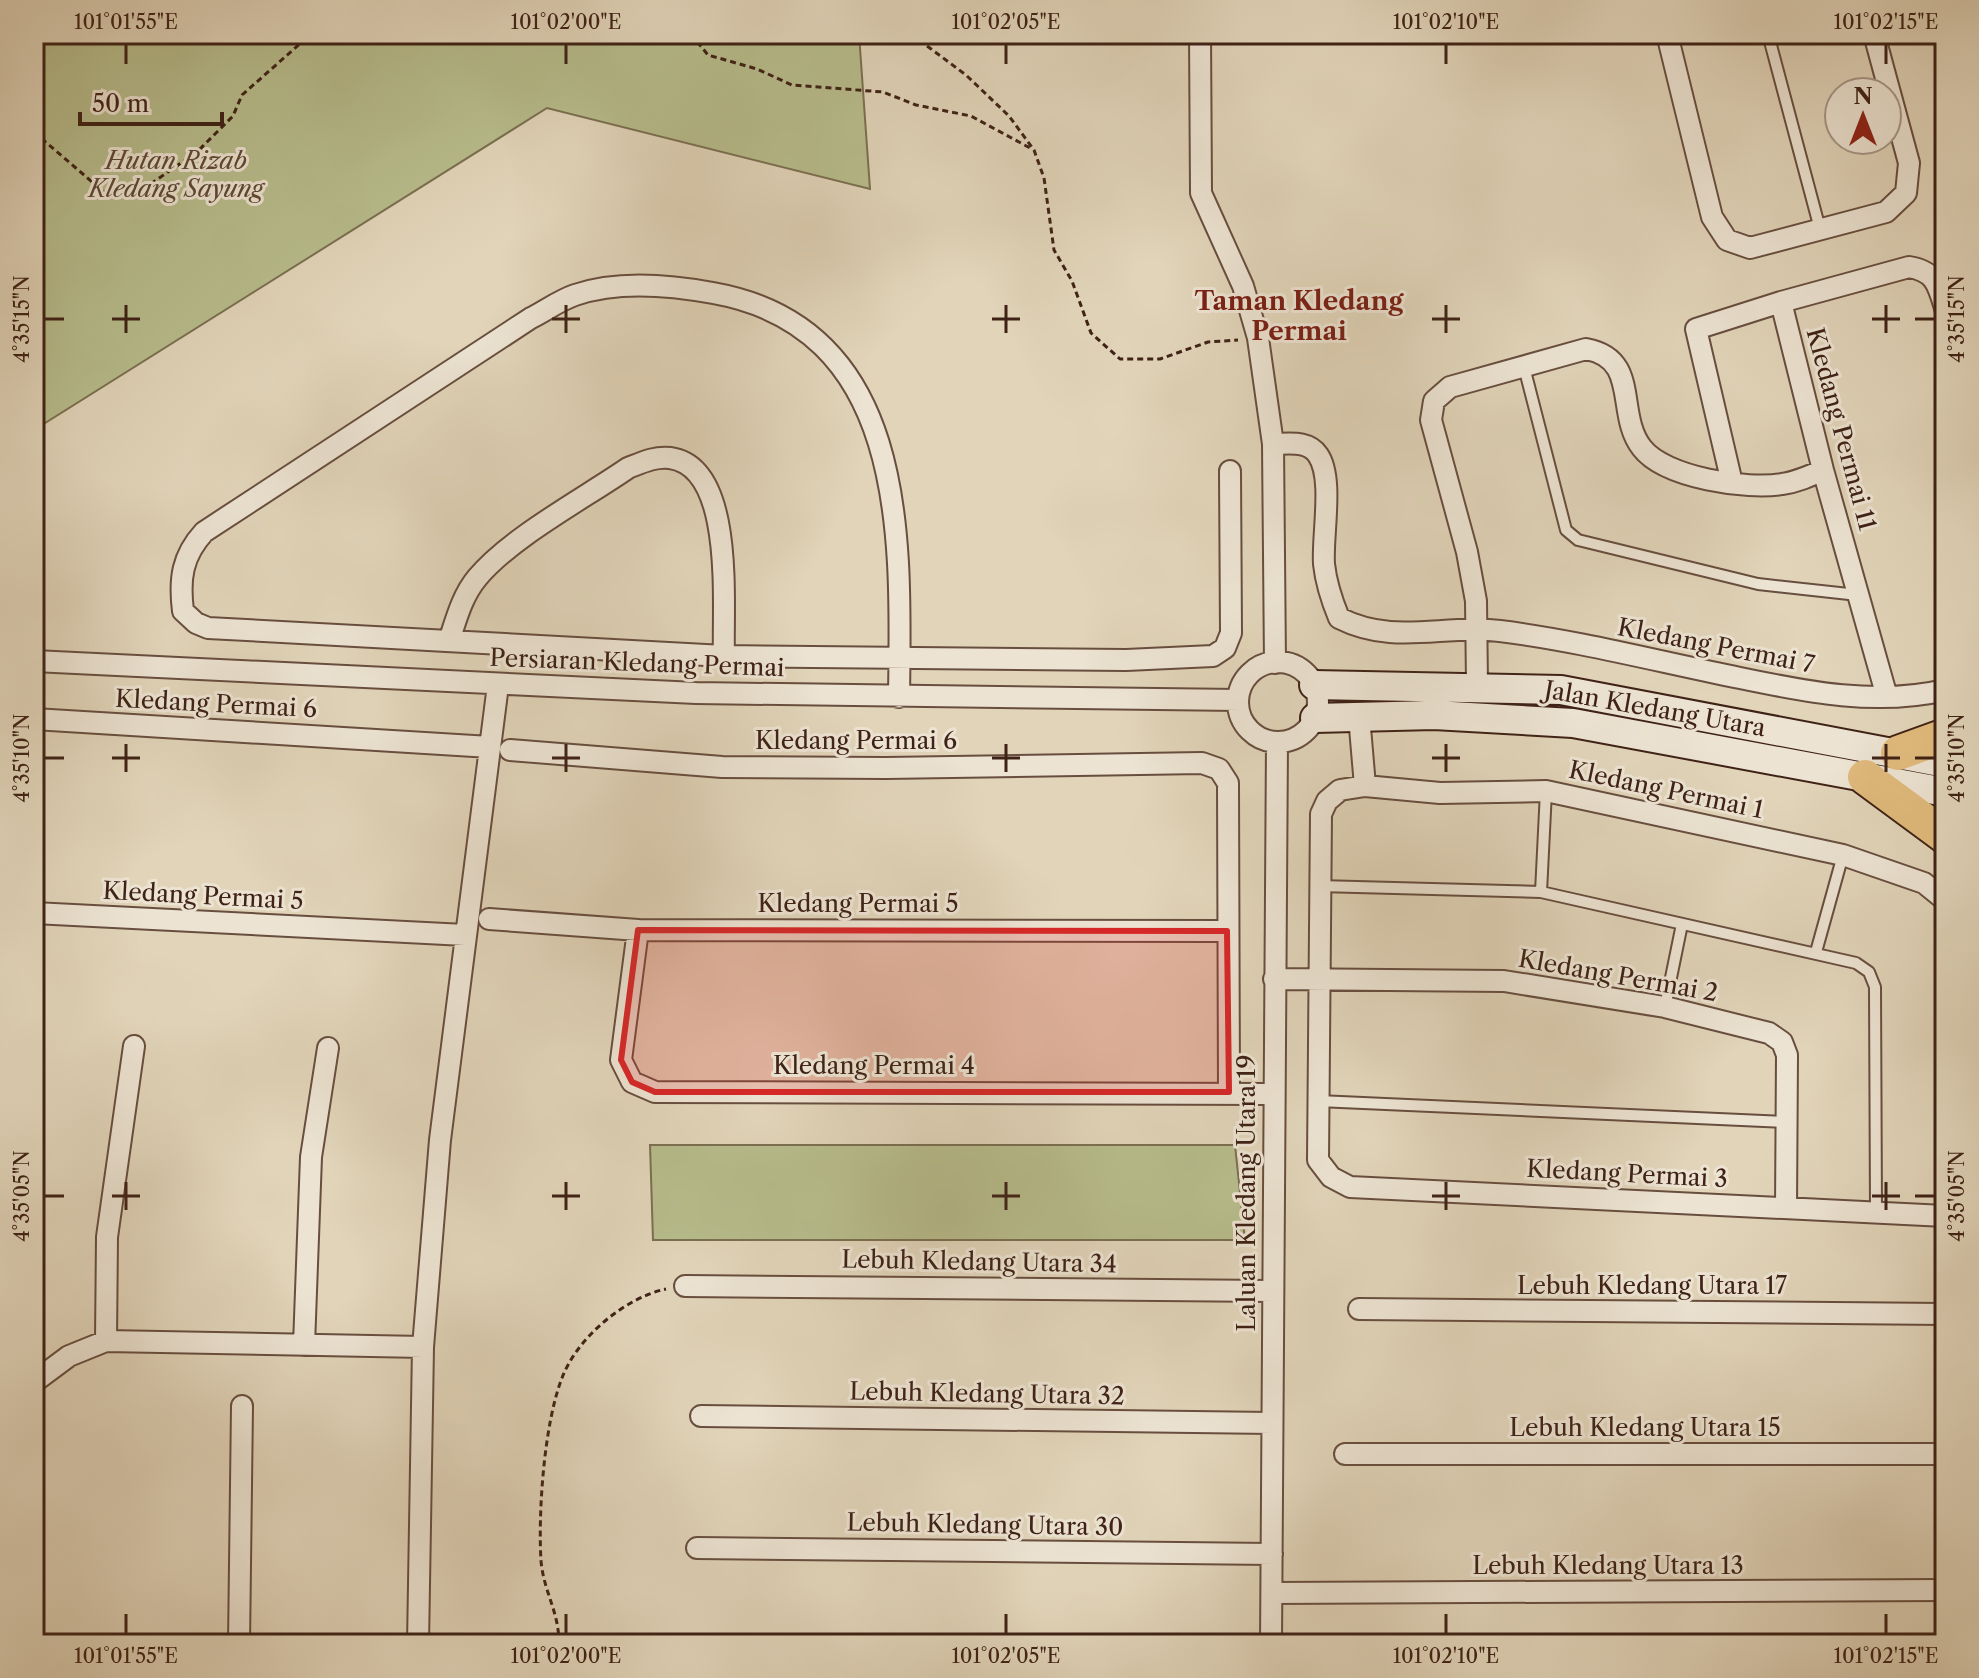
<svg xmlns="http://www.w3.org/2000/svg" width="1979" height="1678" font-family="'Libre Caslon Text',serif">
  <style>
    .green { fill: #b7bc8c; stroke: #7b6f51; stroke-width: 2 }
    .lines { fill: none; stroke-linecap: round; stroke-linejoin: round }
    .service-casing { stroke: #684e3f; stroke-width: 14 }
    .minor-casing { stroke: #684e3f; stroke-width: 24 }
    .secondary-casing { stroke: #3f2216; stroke-width: 32 }
    .trunk-casing { stroke: #3f2216; stroke-width: 38 }
    .path { stroke: #3f2216; stroke-width: 3; stroke-dasharray: 6 4; stroke-linecap: butt }
    .service { stroke: #ece3d2; stroke-width: 10 }
    .minor { stroke: #ece3d2; stroke-width: 20 }
    .secondary { stroke: #ece3d2; stroke-width: 28 }
    .trunk { stroke: #e0ba7c; stroke-width: 34 }
    .marked { fill: #d62828; fill-opacity: 0.2; stroke: #d62828; stroke-width: 6; stroke-linejoin: round }
    .ticks { fill: none; stroke: #3f2216; stroke-width: 3 }
    .labels { text-anchor: middle; stroke-width: 6; stroke-linejoin: round; paint-order: stroke }
    .park-label { font-size: 24px; font-style: italic; fill: #5d4834; stroke: #ece3d2 }
    .street-label { font-size: 24px; fill: #3f2216; stroke: #ece3d2 }
    .neighbourhood-label { font-size: 26px; font-weight: bold; fill: #7a1f14; stroke: #ece3d2 }
    .neatline { fill: none; stroke: #3f2216; stroke-width: 3 }
    .ticks-label { font-size: 20px; text-anchor: middle; fill: #3f2216 }
  </style>
  <rect width="100%" height="100%" fill="#e1d4b9"/>
  <filter id="stains"><feTurbulence type="fractalNoise" baseFrequency=".0025" numOctaves="4"/><feColorMatrix values="0 0 0 0 .2 0 0 0 0 .09 0 0 0 0 .02 0 0 0 .5 -.17"/></filter>
  <radialGradient id="worn" r=".72"><stop offset=".6" stop-color="#630" stop-opacity="0"/><stop offset="1" stop-color="#630" stop-opacity=".3"/></radialGradient>
  <path class="green" d="M34,34H859L870,189L547,108L34,430Z
    M650,1145H1235L1245,1240H653Z"/>
  <g class="lines">
    <g class="service-casing">
      <path id="service" d="M1768,34L1820,229
        M1524,367L1566,530L1578,540L1758,584L1858,595
        M1319,886L1541,892L1856,963L1869,972L1875,987L1876,1212
        M1541,892L1546,791
        M1816,952L1843,855
        M1665,1007L1682,924
        M1318,1101L1788,1122"/>
    </g>
    <g class="minor-casing">
      <path id="minor" d="M1200,34L1201,193L1243,286L1258,338L1273,444L1275,663
        M1667,34L1712,217L1727,240L1750,248L1886,212L1906,193L1909,163L1874,34
        M1273,444C1289,444 1308,440 1318,455C1334,478 1322,535 1324,564C1326,583 1332,601 1339,618C1395,646 1442,624 1500,631C1580,641 1660,662 1740,678C1807,692 1877,706 1945,690
        M1732,483L1696,329L1781,302
        M449,641C456,620 462,596 477,578C510,538 583,499 628,468C641,463 655,456 670,458C736,467 722,607 724,656
        M34,661L696,693L1238,700
        M1238 702a40 40 0 1 1 80 0a40 40 0 1 1-80 0Z
        M1477,685L1476,601L1467,552L1431,420L1434,401L1450,387L1586,349C1641,359 1615,414 1642,448C1665,478 1748,490 1782,484C1797,482 1810,476 1823,470
        M899,697C901,540 910,328 713,293C670,285 618,280 575,295C560,300 545,311 531,318L204,532C182,556 179,579 183,611L196,623L208,628L724,656L1126,660L1213,656L1225,648L1231,633L1230,471
        M1887,697L1823,470L1781,302L1909,267C1935,271 1938,285 1945,308
        M1359,716L1365,786
        M34,719L490,747
        M510,750L722,767L886,768L1202,763L1219,769L1228,783L1229,1092
        M1945,900L1924,883L1843,855L1546,791L1440,793L1365,786L1340,790L1327,801L1321,814L1318,1160L1331,1177L1350,1187L1945,1216
        M34,913L465,935
        M489,919L638,930L1227,931
        M638,930L621,1060L632,1082L655,1092L1273,1094
        M1274,979L1504,981L1665,1007L1769,1033L1782,1042L1787,1055L1786,1208
        M685,1286L1272,1291
        M1359,1309L1945,1314
        M106,1341L107,1237L134,1046
        M304,1345L311,1157L328,1048
        M34,1382L69,1356L106,1341L423,1347
        M701,1416L1272,1423
        M1345,1454H1945
        M697,1548L1272,1554
        M1272,1593L1945,1590
        M239,1644L242,1406
        M418,1644L423,1347L440,1140L498,685
        M1271,1644L1277,742"/>
    </g>
    <g class="secondary-casing">
      <path id="secondary" d="M1314,685L1561,690L1945,763
        M1315,718L1434,715L1573,723L1945,792"/>
    </g>
    <g class="trunk-casing">
      <path id="trunk" d="M1898,753L1945,736
        M1865,777L1945,836"/>
    </g>
    <path class="path" d="M691,34L708,55L757,69L792,85L883,92L916,105L971,116L1030,148
      M911,34L966,75L1009,116L1034,150L1044,178L1054,250L1072,281L1091,333L1120,359H1160L1208,342L1238,340
      M34,132L105,193L152,183L197,152L233,116L242,95L311,34
      M559,1644C559,1611 544,1593 541,1561C538,1513 544,1424 562,1378C577,1338 624,1298 666,1289"/>
    <use href="#service" class="service"/>
    <use href="#minor" class="minor"/>
    <use href="#secondary" class="secondary"/>
    <use href="#trunk" class="trunk"/>
  </g>
  <path class="marked" d="M638,930L1227,931L1229,1092H655L632,1082L621,1060Z"/>
  <path class="ticks" d="M126,44V64M566,44V64M1006,44V64M1446,44V64M1886,44V64M126,305V333M566,305V333M1006,305V333M1446,305V333M1886,305V333M44,319H64M112,319H140M552,319H580M992,319H1020M1432,319H1460M1872,319H1900M1915,319H1935M126,744V772M566,744V772M1006,744V772M1446,744V772M1886,744V772M44,758H64M112,758H140M552,758H580M992,758H1020M1432,758H1460M1872,758H1900M1915,758H1935M126,1182V1210M566,1182V1210M1006,1182V1210M1446,1182V1210M1886,1182V1210M44,1196H64M112,1196H140M552,1196H580M992,1196H1020M1432,1196H1460M1872,1196H1900M1915,1196H1935M126,1614V1634M566,1614V1634M1006,1614V1634M1446,1614V1634M1886,1614V1634"/>
  <g class="labels">
    <g class="park-label">
      <text x="176" y="169">Hutan Rizab<tspan x="176" dy="28">Kledang Sayung</tspan></text>
    </g>
    <g class="street-label">
      <text transform="translate(1841 429) rotate(75)" y="8">Kledang Permai 11</text>
      <text transform="translate(1716 646) rotate(11)" y="8">Kledang Permai 7</text>
      <text transform="translate(637 663) rotate(2)" y="8">Persiaran Kledang Permai</text>
      <text transform="translate(216 704) rotate(3)" y="8">Kledang Permai 6</text>
      <text transform="translate(1655 709) rotate(10)" y="8">Jalan Kledang Utara</text>
      <text x="856" y="749">Kledang Permai 6</text>
      <text transform="translate(1666 790) rotate(12)" y="8">Kledang Permai 1</text>
      <text transform="translate(203 896) rotate(3)" y="8">Kledang Permai 5</text>
      <text x="858" y="912">Kledang Permai 5</text>
      <text transform="translate(1618 976) rotate(10)" y="8">Kledang Permai 2</text>
      <text x="874" y="1074">Kledang Permai 4</text>
      <text transform="translate(1627 1174) rotate(3)" y="8">Kledang Permai 3</text>
      <text transform="translate(1247 1193) rotate(-90)" y="8">Laluan Kledang Utara 19</text>
      <text transform="translate(979 1262) rotate(1)" y="8">Lebuh Kledang Utara 34</text>
      <text x="1652" y="1294">Lebuh Kledang Utara 17</text>
      <text transform="translate(987 1394) rotate(1)" y="8">Lebuh Kledang Utara 32</text>
      <text x="1645" y="1436">Lebuh Kledang Utara 15</text>
      <text transform="translate(985 1525) rotate(1)" y="8">Lebuh Kledang Utara 30</text>
      <text x="1608" y="1574">Lebuh Kledang Utara 13</text>
    </g>
    <g class="neighbourhood-label">
      <text x="1299" y="310">Taman Kledang<tspan x="1299" dy="30">Permai</tspan></text>
    </g>
  </g>
  <rect width="1979" height="1678" fill="none" stroke="#e1d4b9" stroke-width="88"/>
  <g transform="translate(1863 116)"><circle r="38" fill="#ece3d2" stroke="#a79687" stroke-width="2"/>
  <path d="M0-6L14 30L0 20L-14 30Z" fill="#8f2418"/>
  <text y="-12" font-size="22" font-weight="bold" text-anchor="middle" fill="#3f2216">N</text>
  </g>
  <path d="M80 112v12h142v-12" fill="none" stroke="#3f2216" stroke-width="4"/>
  <text x="92" y="112" font-size="24" fill="#3f2216" stroke="#ece3d2" stroke-width="6" paint-order="stroke">50 m</text>
  <rect x="44" y="44" width="1891" height="1590" class="neatline"/>
  <g class="ticks-label">
    <text x="126" y="29">101°01'55"E</text>
    <text x="566" y="29">101°02'00"E</text>
    <text x="1006" y="29">101°02'05"E</text>
    <text x="1446" y="29">101°02'10"E</text>
    <text x="1886" y="29">101°02'15"E</text>
    <text transform="translate(22 319) rotate(-90)" y="7">4°35'15"N</text>
    <text transform="translate(1957 319) rotate(-90)" y="7">4°35'15"N</text>
    <text transform="translate(22 758) rotate(-90)" y="7">4°35'10"N</text>
    <text transform="translate(1957 758) rotate(-90)" y="7">4°35'10"N</text>
    <text transform="translate(22 1196) rotate(-90)" y="7">4°35'05"N</text>
    <text transform="translate(1957 1196) rotate(-90)" y="7">4°35'05"N</text>
    <text x="126" y="1663">101°01'55"E</text>
    <text x="566" y="1663">101°02'00"E</text>
    <text x="1006" y="1663">101°02'05"E</text>
    <text x="1446" y="1663">101°02'10"E</text>
    <text x="1886" y="1663">101°02'15"E</text>
  </g>
  <rect width="100%" height="100%" filter="url(#stains)"/>
  <rect width="100%" height="100%" fill="url(#worn)"/>
</svg>
